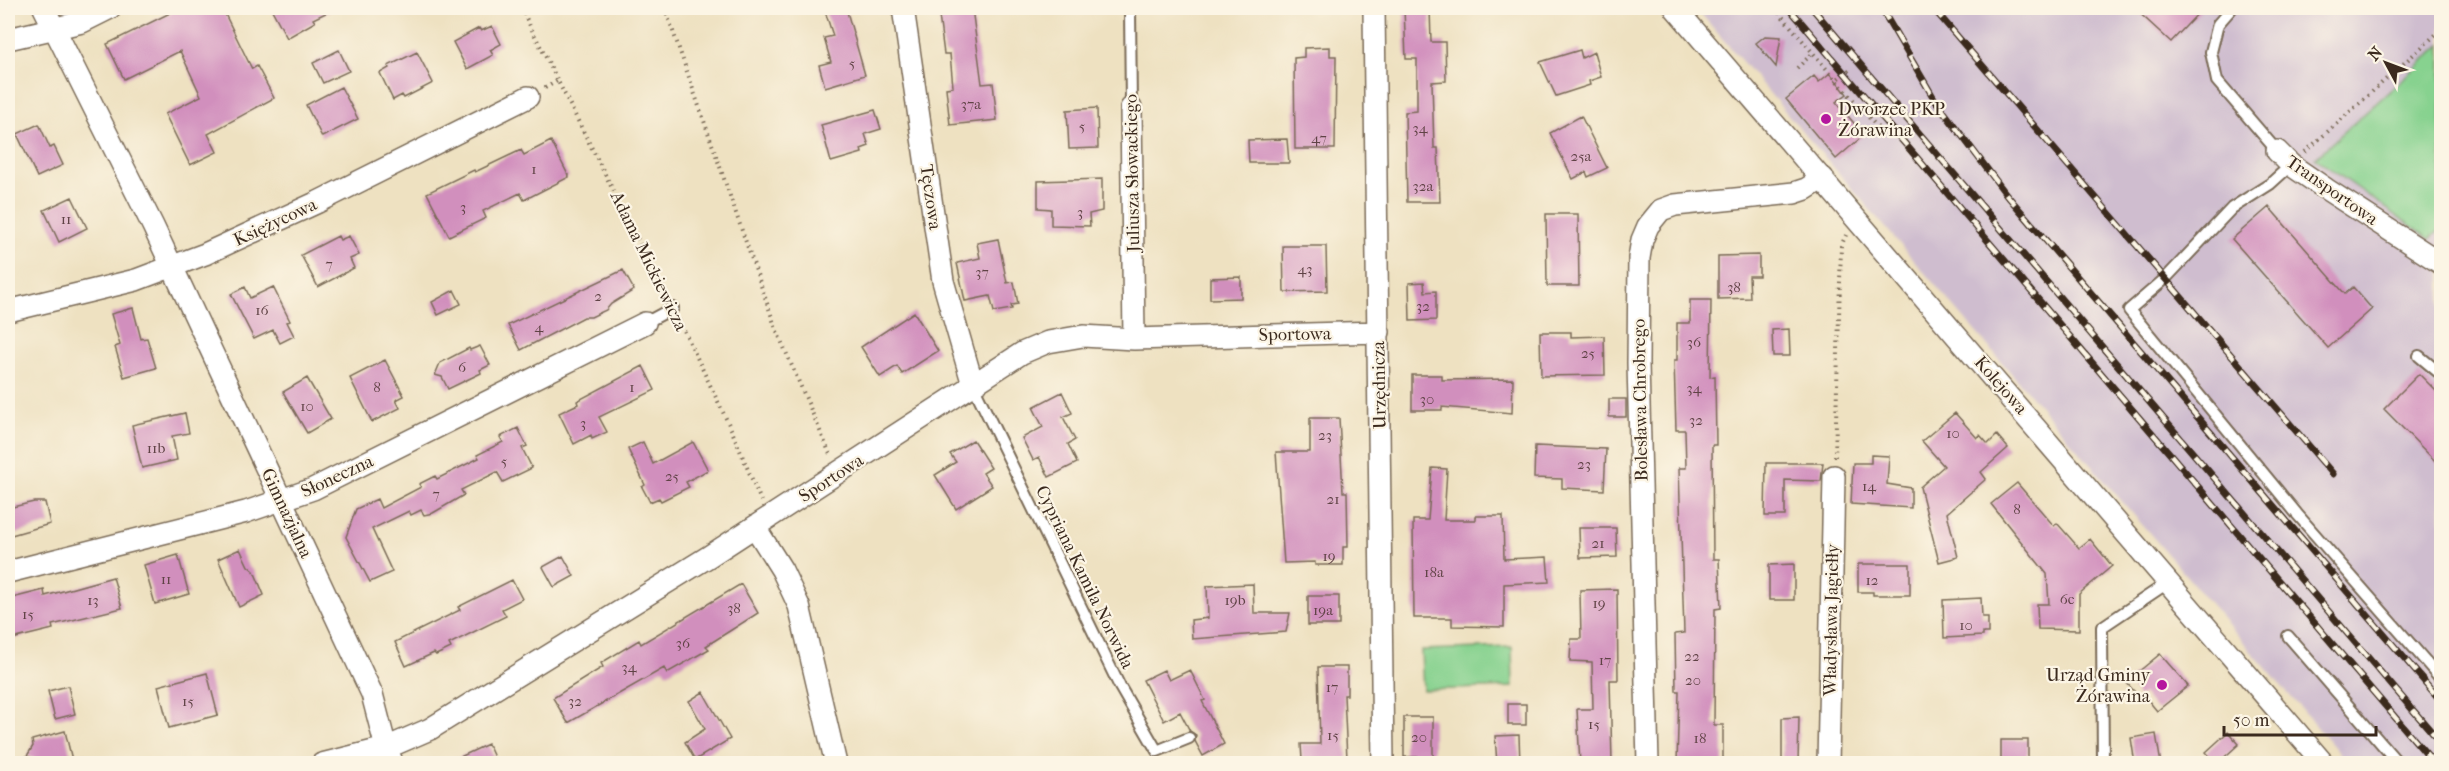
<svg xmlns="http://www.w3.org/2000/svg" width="2449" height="771" font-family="'IM FELL French Canon',serif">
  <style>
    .industrial { fill: #cfbdcf }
    .green { fill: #87d28f; stroke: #617e56; stroke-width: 1.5 }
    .building { fill: #d18fbd }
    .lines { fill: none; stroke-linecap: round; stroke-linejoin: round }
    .lane-casing { stroke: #7a6a57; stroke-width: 14 }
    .street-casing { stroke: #7a6a57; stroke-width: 24 }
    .path { stroke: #7a6a57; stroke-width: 4; stroke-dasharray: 1.5 4.5; stroke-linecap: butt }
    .lane { stroke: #fff; stroke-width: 10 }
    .street { stroke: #fff; stroke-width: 21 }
    .rail-casing { stroke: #3b2a1e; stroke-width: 7 }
    .rail { stroke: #fcf5e5; stroke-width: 4.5; stroke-dasharray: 14; stroke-linecap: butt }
    .poi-dot { fill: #b5179e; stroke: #fcf5e5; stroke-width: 2 }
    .labels { text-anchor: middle; stroke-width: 4.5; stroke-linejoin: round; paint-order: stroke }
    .number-label { font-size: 15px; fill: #604346 }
    .poi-label { font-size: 18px; fill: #3b2a1e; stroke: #fcf5e5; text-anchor: start }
    .street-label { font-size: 18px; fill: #3b2a1e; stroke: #fcf5e5 }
  </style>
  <rect width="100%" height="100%" fill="#fcf5e5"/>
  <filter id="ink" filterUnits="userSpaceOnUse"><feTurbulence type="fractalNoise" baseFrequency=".0167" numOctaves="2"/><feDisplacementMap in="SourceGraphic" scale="12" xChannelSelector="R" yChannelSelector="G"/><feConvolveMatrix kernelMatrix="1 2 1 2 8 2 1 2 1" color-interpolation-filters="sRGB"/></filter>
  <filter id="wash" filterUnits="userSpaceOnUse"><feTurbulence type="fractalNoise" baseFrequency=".008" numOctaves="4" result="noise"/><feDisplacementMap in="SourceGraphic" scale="24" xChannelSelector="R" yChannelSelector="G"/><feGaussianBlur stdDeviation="1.35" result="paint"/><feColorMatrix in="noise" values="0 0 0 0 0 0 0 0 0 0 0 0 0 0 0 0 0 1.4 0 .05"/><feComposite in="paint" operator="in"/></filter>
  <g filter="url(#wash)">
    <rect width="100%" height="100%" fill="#eee1c1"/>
    <path class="industrial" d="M1696,8H2441V45L2315,158L2430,239L2441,229V763H2348Z"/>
    <path class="green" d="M2441,45V229L2430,239L2315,158Z
      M1512,647L1513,687L1423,690L1421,650Z"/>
    <g id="blocks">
      <path class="building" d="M180,8H222L252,69L257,66L274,98L208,134L217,152L190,165L165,114L201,96L180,51L124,79L107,44Z
        M271,8H336L313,19L315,22L287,38Z
        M824,8H846L865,75L825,87L819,65L831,62L824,38L833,36Z
        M938,8H972L982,84L993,83L997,120L950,125L946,88L953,87L950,54H944Z
        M1404,8H1430L1431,42H1445L1446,81L1432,82L1434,148H1438L1440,202H1407L1405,112L1417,111V59H1406Z
        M2134,8H2203L2171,42Z
        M492,26L501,44L490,50L493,55L467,69L453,42L479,28L481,31Z
        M1765,36L1781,37L1776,67L1756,43Z
        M1330,47V56H1336L1335,149H1295L1294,58L1304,57V48Z
        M339,50L349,71L323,83L313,63Z
        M1580,50L1582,58L1594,52L1601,77L1589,81L1590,85L1556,96L1540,62Z
        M417,52L433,83L404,98L402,95L393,100L380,73L389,68L388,66Z
        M1830,73L1847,94L1836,102L1864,135L1836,159L1786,99L1814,76L1819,82Z
        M341,87L358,119L322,137L306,105Z
        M1097,108L1098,148L1069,149L1067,110Z
        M875,110L881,129L865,134L869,146L861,149L862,153L831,162L821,125Z
        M1581,116L1607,168L1588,177L1586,172L1573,179L1550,133Z
        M39,124L50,148L54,146L63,165L37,177L17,134Z
        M1287,139L1289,163H1249L1248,140Z
        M551,141L569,177L524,200L520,193L483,211L486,218L449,236L427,193L474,170L475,172L521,150L524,155Z
        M1102,179V211L1089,214L1090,226L1051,225V209L1038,208V181Z
        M72,197L87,228L59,242L44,210Z
        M2269,207L2345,294L2353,287L2372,309L2328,348L2232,239Z
        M1546,214H1578L1579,286H1547Z
        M338,236L340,240L349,236L359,255L350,259L354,268L318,287L301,255Z
        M998,239L1007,283L1014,282L1018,304L1011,305L1012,309L994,312L990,296L965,301L957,263L980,258L977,243Z
        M1283,246H1326L1327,291L1284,292Z
        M1759,255V276H1749L1750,298L1718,299V256Z
        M623,270L634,290L611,304L606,310L591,317H584L521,350L508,325Z
        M1241,277V298L1210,299V278Z
        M1424,282L1425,292L1436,291V320L1410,321L1409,283Z
        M245,287L250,298L273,287L290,321L287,322L294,336L280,343L273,330L254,339L231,294Z
        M454,290L461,304L438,315L432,302Z
        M1690,300H1711L1710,377L1715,376L1716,445H1712L1713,559H1719L1721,608L1715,609L1714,725H1723V764H1677L1679,691H1676L1675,634L1684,633L1679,468H1686L1685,430H1676L1674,360H1677V323H1690Z
        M133,308L141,339L147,338L156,368L124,377L115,347L120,345L111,314Z
        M914,312L938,351L902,374L897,366L880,377L861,347Z
        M1789,329L1790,356H1773L1772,330Z
        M1540,332H1571V337L1604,336L1605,375L1541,376Z
        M480,346L490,365L480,370L481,373L448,389L442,377L435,375L440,363L469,348L470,350Z
        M385,360L404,396L396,400L400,408L372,422L350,378Z
        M643,366L655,390L599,417L607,432L592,439L591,435L574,444L559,413L578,404L577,401Z
        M2419,374L2442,397V468L2384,409Z
        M1412,375H1442V380L1513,379L1512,413L1442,407V410H1412Z
        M307,378L331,419L307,433L283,392Z
        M1062,392L1072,413L1063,417L1075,440L1068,444L1077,463L1049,477L1039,457L1033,460L1022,438L1043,427L1033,407Z
        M1609,399H1626V417H1609Z
        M185,413L189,433L172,436L177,460L142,468L132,425Z
        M1955,413L1977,438L1980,435L1988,444L1997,435L2008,448L1981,472L1986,479L1947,513L1958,557L1939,562L1920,487L1944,466L1922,441Z
        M1310,418H1339L1343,492H1347L1348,547H1343V565H1315V562L1284,563L1276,452H1310Z
        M518,428L527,446L522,448L532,468L503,482L497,472L461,490L464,495L433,513L424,515L421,510L411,515L409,511L372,529L392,572L370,582L346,537L356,509L377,499L381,508L421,487L419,484L435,476L437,479L479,458L477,455L503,442L500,437Z
        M973,440L991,468L983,473L992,486L956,509L935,475L956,462L950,454Z
        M643,442L653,464L693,442L708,470L686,482L689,487L661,501L659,498L650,502L642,487L645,485L628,449Z
        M1535,446L1606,449L1604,490L1562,488V479L1534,478Z
        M1871,455L1889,456L1887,484L1911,488V508L1851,504L1853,463H1871Z
        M1766,463H1823L1821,481L1785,480V516H1765Z
        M1432,468L1447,469L1444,520H1476V516H1503L1504,559L1547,557L1549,582L1504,584V627L1452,626V618H1414L1413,520H1428Z
        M2017,483L2054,526L2057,523L2079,548L2090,539L2112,566L2079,594V630L2038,629L2037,604H2049L2047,574L1991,504Z
        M34,502H45L50,524L8,536V508Z
        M1579,528H1616L1617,557L1580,558Z
        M240,549L248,566L254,571L264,595L239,607L218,559Z
        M178,555L189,594L155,604L144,565Z
        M563,556L574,576L554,587L543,567Z
        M1794,564V600H1769V565Z
        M1858,564H1910V595H1873V592H1858Z
        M113,577L122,608L52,625L53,629L8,640V599L44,590L45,596Z
        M512,580L522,599L502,609L506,616L449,644L451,648L436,655L434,653L406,666L395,642L460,610L458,607Z
        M741,584L758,613L706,646L709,649L667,673L664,668L568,723L553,698L603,667L601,663L639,640L641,644Z
        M1253,584L1254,613H1290L1286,632L1192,639L1191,620L1208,618L1207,586Z
        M1617,589L1618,680H1610L1612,764H1580L1577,709H1593L1592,662L1570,661L1571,639H1581L1580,590Z
        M1308,596H1339V625H1308Z
        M1981,598L1982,617H1988V633H1983V636L1944,638L1943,600Z
        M2160,654L2188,686L2157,711L2143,694L2139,697L2126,682Z
        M1318,667H1347V695H1344L1347,759L1302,760L1301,744H1320Z
        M1164,670L1169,680L1190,670L1205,700L1202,701L1224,744L1203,756L1195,741L1196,735L1190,731L1180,712L1164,721L1143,680Z
        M207,673L218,715L169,728L158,686Z
        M68,686L75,714L55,719L48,691Z
        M703,692L730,739L695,760L685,742L705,729L689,701Z
        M1508,704H1526V725H1508Z
        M1404,717H1433V757H1404Z
        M1799,717L1798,764H1782V718Z
        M65,731L72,760L58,764H38L37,760L27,756L33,746L32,740Z
        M2228,732L2239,744L2217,764L2206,752Z
        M2156,734L2161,764H2135L2131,738Z
        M1519,735L1520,764H1497L1495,736Z
        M2001,740H2028V764H2001Z
        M488,744L497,764H445Z"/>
    </g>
  </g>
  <g filter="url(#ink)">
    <use href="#blocks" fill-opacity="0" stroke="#7a6a57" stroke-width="1.5"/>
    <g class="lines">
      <g class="lane-casing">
        <path id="lane" d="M1130,8L1131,108
          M2232,8L2218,24L2211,52L2217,81L2277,151
          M2291,165L2270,184L2232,208L2165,279L2129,310L2297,514L2442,680
          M645,323L673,308
          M2419,356L2442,375
          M973,385L1120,687L1157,751L1189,738
          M2288,636L2399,764
          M2103,764L2102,627L2169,582"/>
      </g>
      <g class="street-casing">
        <path id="street" d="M44,8L153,226L372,694L386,748L393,764
          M903,8L943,281L973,385
          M1374,8L1383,764
          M1675,8L2324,764
          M8,39L82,22L110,8
          M1131,108L1134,339
          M2277,151L2291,165L2326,189L2442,264
          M8,311L136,280L205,254L318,202L528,97
          M755,527L782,570L799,606L836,764
          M8,572L246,512L313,489L645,323
          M322,764L386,748L430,729L708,557L1022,353L1048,342L1083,336L1134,339L1379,332
          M1648,764L1638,363L1639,258L1642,240L1648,226L1661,210L1675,205L1794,193L1806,189L1823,178
          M1828,764L1834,476"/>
      </g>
      <path class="path" d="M521,8L667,297
        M665,8L776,329L830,454
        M1775,8L1836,80
        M1797,68L1813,53
        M1849,70L1836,80L1878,128
        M545,88L557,81
        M2305,152L2442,29
        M679,320L732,431L761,501
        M1835,457L1841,246L1846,235"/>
      <use href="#lane" class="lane"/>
      <use href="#street" class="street"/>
      <g class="rail-casing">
        <path id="rail" d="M1789,8L2435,764
          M1812,8L2442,744
          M1881,8L1935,100L2006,194L2442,702
          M1933,8L2333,474"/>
      </g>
      <use href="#rail" class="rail"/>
    </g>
  </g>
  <g class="poi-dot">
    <circle cx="1826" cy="119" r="6"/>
    <circle cx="2162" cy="685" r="6"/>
  </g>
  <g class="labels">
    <g class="number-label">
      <text x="852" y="68">5</text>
      <text x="971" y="109">37a</text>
      <text x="1082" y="131">5</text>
      <text x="1420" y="133">34</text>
      <text x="1319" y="143">47</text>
      <text x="1581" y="161">25a</text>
      <text x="534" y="174">1</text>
      <text x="1423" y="191">32a</text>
      <text x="463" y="212">3</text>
      <text x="1080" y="217">3</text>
      <text x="66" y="224">11</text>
      <text x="329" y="269">7</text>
      <text x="1305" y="274">43</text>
      <text x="982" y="277">37</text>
      <text x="1734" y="292">38</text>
      <text x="598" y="301">2</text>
      <text x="1423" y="311">32</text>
      <text x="262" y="315">16</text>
      <text x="539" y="332">4</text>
      <text x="1694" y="347">36</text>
      <text x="1588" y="358">25</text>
      <text x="462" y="372">6</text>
      <text x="377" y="392">8</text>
      <text x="632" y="392">1</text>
      <text x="1694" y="393">34</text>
      <text x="1427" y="404">30</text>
      <text x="307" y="411">10</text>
      <text x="1696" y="425">32</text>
      <text x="583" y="428">3</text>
      <text x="1953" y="438">10</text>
      <text x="1325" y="440">23</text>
      <text x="156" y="453">11b</text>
      <text x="504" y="466">5</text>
      <text x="1584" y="469">23</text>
      <text x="672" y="481">25</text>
      <text x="1869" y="491">14</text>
      <text x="436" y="499">7</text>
      <text x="1333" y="504">21</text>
      <text x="2017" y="514">8</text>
      <text x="1598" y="548">21</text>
      <text x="1329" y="561">19</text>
      <text x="1434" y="577">18a</text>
      <text x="166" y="584">11</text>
      <text x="1872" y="585">12</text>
      <text x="2067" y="604">6c</text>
      <text x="93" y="605">13</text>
      <text x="1235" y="605">19b</text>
      <text x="1599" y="608">19</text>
      <text x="734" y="613">38</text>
      <text x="1323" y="615">19a</text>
      <text x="28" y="619">15</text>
      <text x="1966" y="630">10</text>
      <text x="683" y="648">36</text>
      <text x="1692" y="661">22</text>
      <text x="1605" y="665">17</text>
      <text x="629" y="672">34</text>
      <text x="1693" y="685">20</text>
      <text x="1332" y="692">17</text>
      <text x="188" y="706">15</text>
      <text x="575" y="706">32</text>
      <text x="1594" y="729">15</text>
      <text x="1333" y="740">15</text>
      <text x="1419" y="742">20</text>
      <text x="1700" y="743">18</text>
    </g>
    <g class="poi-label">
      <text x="1838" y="115">Dworzec PKP<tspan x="1838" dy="21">Żórawina</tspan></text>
      <text x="2150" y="681" text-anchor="end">Urząd Gminy<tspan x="2150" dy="21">Żórawina</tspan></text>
    </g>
    <g class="street-label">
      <text transform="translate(1132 173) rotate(-91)" y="6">Juliusza Słowackiego</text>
      <text transform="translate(2332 190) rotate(35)" y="6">Transportowa</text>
      <text transform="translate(931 197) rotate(82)" y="6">Tęczowa</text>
      <text transform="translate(275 222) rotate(-25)" y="6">Księżycowa</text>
      <text transform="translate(649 261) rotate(64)" y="6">Adama Mickiewicza</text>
      <text transform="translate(1295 334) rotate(-1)" y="6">Sportowa</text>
      <text transform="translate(1379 385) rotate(-91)" y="6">Urzędnicza</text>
      <text transform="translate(2001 385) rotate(49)" y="6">Kolejowa</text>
      <text transform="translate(1640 400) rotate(-91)" y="6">Bolesława Chrobrego</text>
      <text transform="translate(337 476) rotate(-25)" y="6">Słoneczna</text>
      <text transform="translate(831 478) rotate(-33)" y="6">Sportowa</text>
      <text transform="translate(287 513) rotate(65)" y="6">Gimnazjalna</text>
      <text transform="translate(1085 577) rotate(64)" y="6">Cypriana Kamila Norwida</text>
      <text transform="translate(1831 620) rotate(-89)" y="6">Władysława Jagiełły</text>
    </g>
  </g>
  <rect width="2449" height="771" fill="none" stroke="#fcf5e5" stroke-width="30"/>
  <g transform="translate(2386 63) rotate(311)" stroke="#fcf5e5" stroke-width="4.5" paint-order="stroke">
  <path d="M0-4.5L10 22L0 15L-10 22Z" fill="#3b2a1e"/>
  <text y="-9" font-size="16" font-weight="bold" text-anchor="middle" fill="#3b2a1e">N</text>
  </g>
  <path d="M2224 726v9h152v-9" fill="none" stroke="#3b2a1e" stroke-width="3"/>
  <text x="2233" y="726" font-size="18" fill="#3b2a1e" stroke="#fcf5e5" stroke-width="4.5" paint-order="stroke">50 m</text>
</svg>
